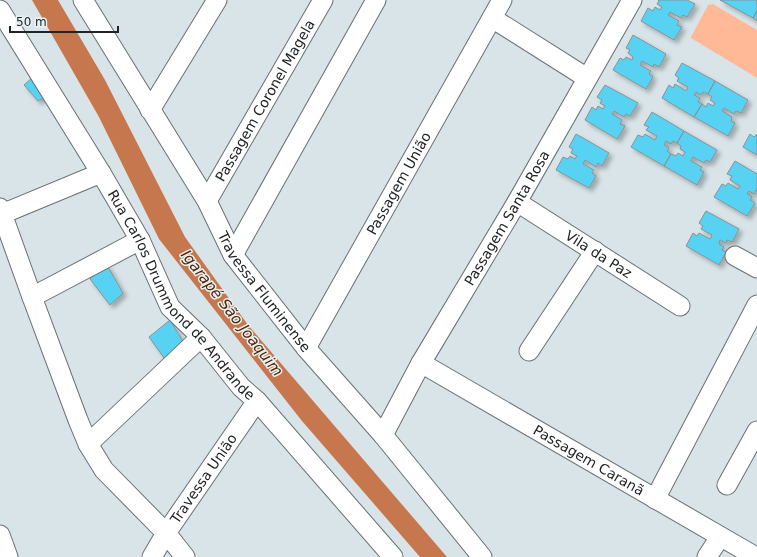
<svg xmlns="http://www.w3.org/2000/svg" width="757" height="557" font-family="'DejaVu Sans',sans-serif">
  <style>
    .green { fill: #ffb997 }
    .water { fill: #c7774d }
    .building { fill: #59d2f2; stroke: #889295; filter: url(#shadow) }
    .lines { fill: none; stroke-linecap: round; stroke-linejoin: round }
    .minor-casing { stroke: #677174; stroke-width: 21 }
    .minor { stroke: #fff; stroke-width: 19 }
    .labels { text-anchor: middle; stroke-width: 3; stroke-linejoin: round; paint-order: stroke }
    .street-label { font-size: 14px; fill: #202426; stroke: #e6f2f5 }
    .water-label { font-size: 15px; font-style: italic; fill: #552201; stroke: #e6f2f5 }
  </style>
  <defs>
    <filter id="shadow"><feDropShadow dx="3.5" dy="3.5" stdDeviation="2" flood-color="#0004"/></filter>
  </defs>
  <rect width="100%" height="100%" fill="#d9e4e8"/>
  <path class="green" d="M713,4L757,30V78L691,38V37L708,5Z"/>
  <path class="water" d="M32,0H58L105,80L185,237L248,325L447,557H420L302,421L159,239L99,117Z"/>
  <path class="building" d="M658,0H687L695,4L687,17L683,15L681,18L670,12L668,15L679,21L677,25L682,27L674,40L641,21L648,8L653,11L655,7L660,10L662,7L657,4L659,1Z
    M720,0H757L756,3L757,4V11L753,18Z
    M757,11V21L753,18Z
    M633,35L666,54L659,67L654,64L653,67L642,61L640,65L651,71L649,74L653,77L646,89L613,70L620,58L624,60L626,57L632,60L633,57L628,53L630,50L626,48Z
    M682,63L715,81L708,94L703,92L701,95L696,92L694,95L700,98L698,102L702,104L694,117L662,98L669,85L673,88L675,84L686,91L688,87L677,81L679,78L675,75Z
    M34,76L46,96L38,101L24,85Z
    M715,81L748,100L741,113L736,111L734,114L724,108L722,111L732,117L731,121L735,123L728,136L694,117L702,104L706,107L708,103L713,106L715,103L710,100L712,97L708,94Z
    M605,85L638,103L630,116L626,114L624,117L614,111L612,114L622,120L620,124L625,126L617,139L585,120L592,107L596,110L598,106L603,109L605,106L600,103L602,100L597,97Z
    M652,112L684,131L677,143L673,141L671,144L666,141L664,145L669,148L667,151L671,154L664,166L631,147L638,135L643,137L645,134L655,140L657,136L646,130L649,127L644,125Z
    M684,131L717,150L710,162L706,160L704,163L693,157L691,161L702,167L700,170L704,172L697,185L664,166L671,154L676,156L678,153L683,156L685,152L680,149L681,146L677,143Z
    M576,134L609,153L602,166L598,163L596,167L585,160L583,164L594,170L592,173L596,176L589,188L556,170L563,157L568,159L570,156L575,159L577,156L571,153L573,149L569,147Z
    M750,134L754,137L757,134V155L743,147Z
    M735,161L757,174V191L756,190L754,194L749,191L747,194L752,197L750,200L755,203L747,216L714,197L722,184L726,186L728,183L738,189L740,186L730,180L732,176L727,174Z
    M706,211L739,229L732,242L727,240L726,243L720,240L719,244L724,247L722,250L726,252L719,265L686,246L693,233L697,236L699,233L710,239L712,235L701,229L703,226L699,223Z
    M107,265L123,293L110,305L90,279Z
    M170,320L184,343L167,362L149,337Z"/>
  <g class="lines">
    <g class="minor-casing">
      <g id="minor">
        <path id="s1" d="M83,0L207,201L233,255L306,348L383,435L482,557"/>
        <path id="s2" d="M0,10L101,173L140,240L170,307L201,337L241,387L257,401L393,557"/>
        <path d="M492,18L587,78"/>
        <path d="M150,110L217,0"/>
        <path id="s3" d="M207,201L323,0"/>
        <path id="s4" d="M517,202L680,306"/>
        <path d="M0,208L32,297L78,420L88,444L104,470L166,533L185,557"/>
        <path d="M2,214L101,173"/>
        <path d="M233,255L376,0"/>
        <path d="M735,256L757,268"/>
        <path d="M32,297L140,240"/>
        <path id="s5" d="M306,348L502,0"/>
        <path d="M529,351L595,251"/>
        <path id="s6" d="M421,363L756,557"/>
        <path id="s7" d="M383,435L421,363L517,202L632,0"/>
        <path d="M88,444L201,337"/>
        <path d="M727,485L757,431"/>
        <path d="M655,499L757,305"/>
        <path d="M0,535L8,557"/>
        <path id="s8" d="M152,557L166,533L257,401"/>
        <path d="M707,557L720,537"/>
      </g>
    </g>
    <use href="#minor" class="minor"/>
  </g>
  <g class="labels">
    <g class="street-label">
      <text dy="5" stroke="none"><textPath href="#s3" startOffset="116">Passagem Coronel Magela</textPath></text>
      <text dy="5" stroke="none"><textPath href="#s5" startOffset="189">Passagem União</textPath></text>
      <text dy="5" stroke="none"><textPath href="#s7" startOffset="250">Passagem Santa Rosa</textPath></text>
      <text dy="5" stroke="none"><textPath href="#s4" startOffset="97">Vila da Paz</textPath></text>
      <text dy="5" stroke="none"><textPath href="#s1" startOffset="344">Travessa Fluminense</textPath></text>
      <text dy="5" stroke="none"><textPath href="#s2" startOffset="339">Rua Carlos Drummond de Andrande</textPath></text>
      <text dy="5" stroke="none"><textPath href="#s6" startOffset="194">Passagem Caranã</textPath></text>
      <text dy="5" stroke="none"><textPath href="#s8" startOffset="94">Travessa União</textPath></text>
    </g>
    <g class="water-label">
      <text transform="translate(232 313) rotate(52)" y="5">Igarapé São Joaquim</text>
    </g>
  </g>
  <path d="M10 26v6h108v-6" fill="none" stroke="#202426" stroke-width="2"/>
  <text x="16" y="26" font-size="12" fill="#202426" stroke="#e6f2f5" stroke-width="3" paint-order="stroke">50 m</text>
</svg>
